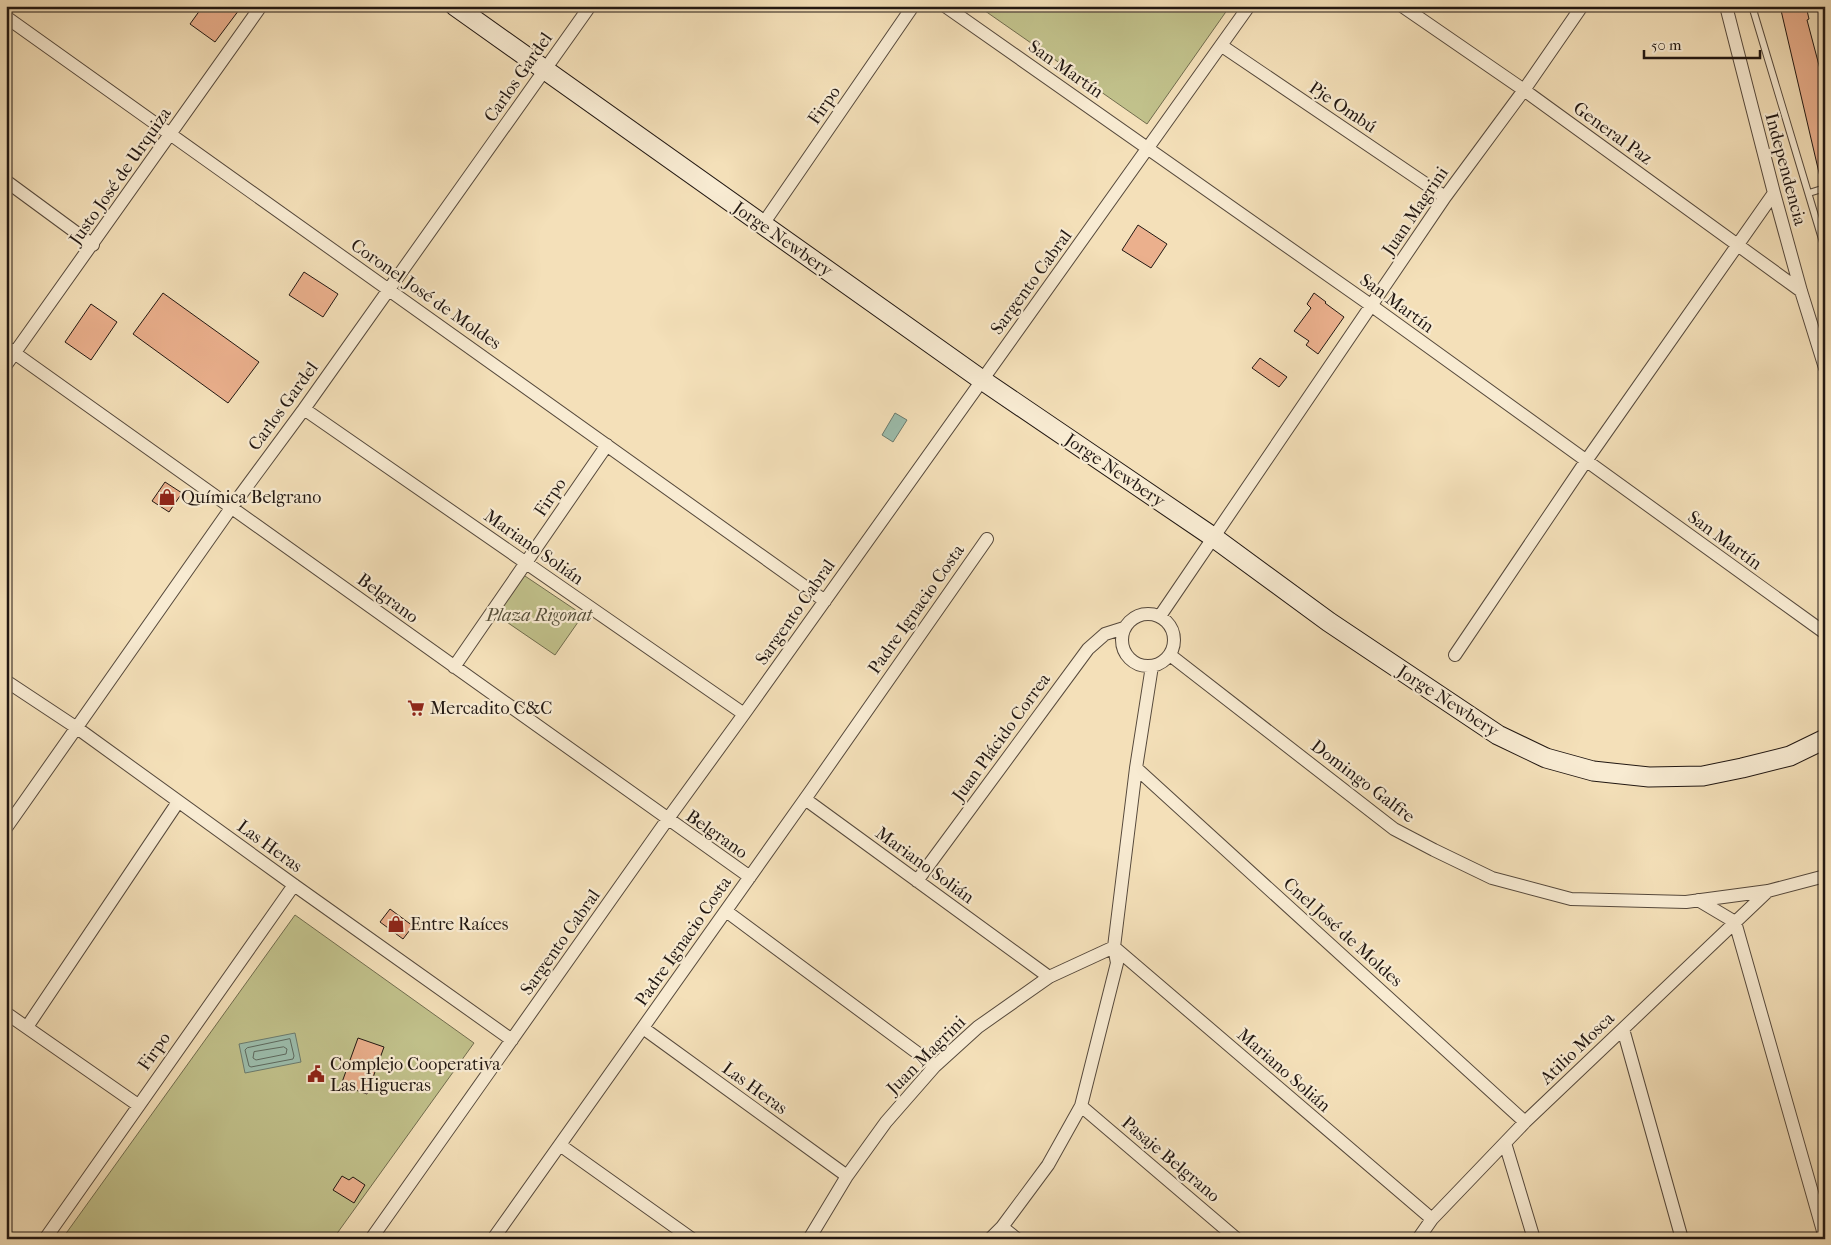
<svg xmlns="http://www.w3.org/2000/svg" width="1831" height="1245" font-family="'IM FELL French Canon',serif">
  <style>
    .green { fill: #c1c18b; stroke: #716c4e }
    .water { fill: #9cbdac; stroke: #6b7b6e }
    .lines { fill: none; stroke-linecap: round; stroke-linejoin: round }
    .shore { stroke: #5e6a5f; stroke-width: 1 }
    .building { fill: #ebb08d; stroke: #211712 }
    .service-casing { stroke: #56493c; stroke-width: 8 }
    .minor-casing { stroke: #56493c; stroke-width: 14 }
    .secondary-casing { stroke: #211712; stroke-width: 21 }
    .service { stroke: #f8ebd2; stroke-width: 6 }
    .minor { stroke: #f8ebd2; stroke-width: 12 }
    .secondary { stroke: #f8ebd2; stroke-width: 19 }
    .labels { text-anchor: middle; stroke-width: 4.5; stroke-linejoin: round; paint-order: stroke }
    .street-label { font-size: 18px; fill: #211712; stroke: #f8ebd2 }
    .poi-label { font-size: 18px; fill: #211712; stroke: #f8ebd2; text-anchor: start }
    .park-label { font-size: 18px; font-style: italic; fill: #59523c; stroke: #f8ebd2 }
  </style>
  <rect width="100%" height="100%" fill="#f4e0b9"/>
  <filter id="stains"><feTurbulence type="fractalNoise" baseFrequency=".004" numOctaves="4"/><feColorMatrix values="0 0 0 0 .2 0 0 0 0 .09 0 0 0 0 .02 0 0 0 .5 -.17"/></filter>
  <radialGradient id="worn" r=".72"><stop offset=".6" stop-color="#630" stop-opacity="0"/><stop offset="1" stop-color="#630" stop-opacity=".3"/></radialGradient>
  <path class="green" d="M978,6H1230L1147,124Z
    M522,574L583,615L555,655L495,614Z
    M295,915L474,1043L333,1239H62Z"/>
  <path class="water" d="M895,413L907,420L893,442L882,435Z
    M295,1033L301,1062L245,1073L239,1044Z"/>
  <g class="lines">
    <path class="shore" d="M290,1039L294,1056L293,1059L251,1067L249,1066L245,1050L247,1048Z
      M284,1047L287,1049L286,1054L256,1060L253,1058L254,1052Z"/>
  </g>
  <path class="building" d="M203,6H242L215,42L190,24Z
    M1780,6H1806L1809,19L1807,20L1825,88V176L1820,177Z
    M1138,225L1167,244L1151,268L1122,250Z
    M304,272L338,294L323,317L289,295Z
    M163,293L259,362L228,403L133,334Z
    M1314,293L1326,302L1325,303L1344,317L1318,354L1306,345L1309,341L1294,331L1311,308L1307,304Z
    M91,304L117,322L91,360L65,342Z
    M1260,358L1287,377L1279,387L1252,368Z
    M165,482L182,493L169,512L152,501Z
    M390,909L413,926L403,939L380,922Z
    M358,1038L384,1047L367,1094L341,1085Z
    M342,1176L349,1180L353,1177L365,1185L354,1203L333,1190Z"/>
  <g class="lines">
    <g class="service-casing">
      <path id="service" d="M1752,6L1825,249
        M1809,193L1825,188"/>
    </g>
    <g class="minor-casing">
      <path id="minor" d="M945,6L1372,306L1825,633
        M1402,6L1524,90L1801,291
        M1726,6L1774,193L1801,291L1825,368
        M6,17L825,601
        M1222,46L1445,197
        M6,181L93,245
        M763,224L913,6
        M6,347L750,877
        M6,365L261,6
        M304,409L744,714
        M1122 640a26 26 0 1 1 52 0a26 26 0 1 1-52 0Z
        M1160,616L1445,197L1524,90L1582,6
        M1170,655L1394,829L1434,850L1492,878L1571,899L1686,902L1768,891L1825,876
        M1455,655L1586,461L1774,193
        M454,667L607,445
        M6,681L77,728L294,885L512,1040
        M1136,768L1525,1122
        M805,799L1049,977
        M6,828L231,508L304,409L590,6
        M917,881L1088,649L1105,634L1124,628
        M1698,900L1735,922L1825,1238
        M726,911L935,1066
        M6,1013L138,1105
        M27,1027L178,802
        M643,1028L847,1176
        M1623,1029L1682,1239
        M1081,1106L1237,1239
        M1505,1143L1534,1239
        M560,1145L692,1239
        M1002,1227L1017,1239
        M45,1239L294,885
        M371,1239L667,820L744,714L1249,6
        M493,1239L810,792L987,539
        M809,1239L847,1176L886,1122L935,1066L978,1027L1049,977L1114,947L1432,1219
        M990,1239L1002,1227L1048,1165L1081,1106L1117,963L1114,947L1136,768L1152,666
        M1418,1239L1432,1219L1525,1122L1768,891"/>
    </g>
    <g class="secondary-casing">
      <path id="secondary" d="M455,6L982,380L1213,537L1329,622L1498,735L1546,758L1593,771L1649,777L1703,776L1742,768L1790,756L1825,739"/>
    </g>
    <use href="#service" class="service"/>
    <use href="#minor" class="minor"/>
    <use href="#secondary" class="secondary"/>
  </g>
  <defs>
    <g id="shop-bare" transform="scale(1.35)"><path d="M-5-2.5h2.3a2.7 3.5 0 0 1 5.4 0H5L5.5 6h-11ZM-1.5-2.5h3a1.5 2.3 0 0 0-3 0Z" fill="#8f2418" stroke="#f8ebd2" stroke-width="2.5" paint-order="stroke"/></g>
    <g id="supermarket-bare" transform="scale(1.35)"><path d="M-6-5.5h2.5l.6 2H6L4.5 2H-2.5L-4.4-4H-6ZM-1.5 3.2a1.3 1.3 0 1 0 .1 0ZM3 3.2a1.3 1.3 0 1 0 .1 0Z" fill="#8f2418" stroke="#f8ebd2" stroke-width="2.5" paint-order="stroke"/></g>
    <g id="civic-bare" transform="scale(1.35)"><path d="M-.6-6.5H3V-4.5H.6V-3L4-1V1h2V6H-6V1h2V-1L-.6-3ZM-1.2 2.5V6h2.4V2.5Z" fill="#8f2418" stroke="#f8ebd2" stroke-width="2.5" paint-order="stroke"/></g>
  </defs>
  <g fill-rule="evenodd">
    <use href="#shop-bare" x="167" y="497"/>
    <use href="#supermarket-bare" x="416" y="708"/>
    <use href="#shop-bare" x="396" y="924"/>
    <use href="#civic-bare" x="316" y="1074"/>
  </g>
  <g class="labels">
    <g class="street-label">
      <text transform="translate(1066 69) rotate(35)" y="6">San Martín</text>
      <text transform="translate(518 77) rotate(-55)" y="6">Carlos Gardel</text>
      <text transform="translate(824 105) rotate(-55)" y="6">Firpo</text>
      <text transform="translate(1343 107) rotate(34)" y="6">Pje Ombú</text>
      <text transform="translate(1613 133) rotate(36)" y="6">General Paz</text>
      <text transform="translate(1786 169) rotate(75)" y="6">Independencia</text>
      <text transform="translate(120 176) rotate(-55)" y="6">Justo José de Urquiza</text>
      <text transform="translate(1415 211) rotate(-56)" y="6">Juan Magrini</text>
      <text transform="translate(783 239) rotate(35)" y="6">Jorge Newbery</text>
      <text transform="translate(1031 282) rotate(-54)" y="6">Sargento Cabral</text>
      <text transform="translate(426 294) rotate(35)" y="6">Coronel José de Moldes</text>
      <text transform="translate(1397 303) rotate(36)" y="6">San Martín</text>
      <text transform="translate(283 406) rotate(-54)" y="6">Carlos Gardel</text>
      <text transform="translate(1115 470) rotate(34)" y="6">Jorge Newbery</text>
      <text transform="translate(550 497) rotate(-56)" y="6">Firpo</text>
      <text transform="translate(1725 540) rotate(36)" y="6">San Martín</text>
      <text transform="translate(534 547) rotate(35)" y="6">Mariano Solián</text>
      <text transform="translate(388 598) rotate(36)" y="6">Belgrano</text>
      <text transform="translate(916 609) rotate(-55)" y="6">Padre Ignacio Costa</text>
      <text transform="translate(795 612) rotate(-55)" y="6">Sargento Cabral</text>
      <text transform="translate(1448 701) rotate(33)" y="6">Jorge Newbery</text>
      <text transform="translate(1001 737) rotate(-54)" y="6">Juan Plácido Correa</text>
      <text transform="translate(1363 781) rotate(37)" y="6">Domingo Galfre</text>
      <text transform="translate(717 834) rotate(35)" y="6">Belgrano</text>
      <text transform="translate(270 846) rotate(36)" y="6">Las Heras</text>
      <text transform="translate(925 865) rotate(36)" y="6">Mariano Solián</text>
      <text transform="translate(1343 932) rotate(42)" y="6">Cnel José de Moldes</text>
      <text transform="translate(683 941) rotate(-55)" y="6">Padre Ignacio Costa</text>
      <text transform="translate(560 942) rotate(-55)" y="6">Sargento Cabral</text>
      <text transform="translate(1577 1048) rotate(-44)" y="6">Atilio Mosca</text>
      <text transform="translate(154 1051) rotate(-55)" y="6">Firpo</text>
      <text transform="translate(926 1055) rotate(-45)" y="6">Juan Magrini</text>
      <text transform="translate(1284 1070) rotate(41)" y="6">Mariano Solián</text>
      <text transform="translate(755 1088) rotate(36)" y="6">Las Heras</text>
      <text transform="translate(1171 1159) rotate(40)" y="6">Pasaje Belgrano</text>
    </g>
    <g class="poi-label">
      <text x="181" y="503">Química Belgrano</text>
      <text x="430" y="714">Mercadito C&amp;C</text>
      <text x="410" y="930">Entre Raíces</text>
      <text x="330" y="1070">Complejo Cooperativa<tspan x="330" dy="21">Las Higueras</tspan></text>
    </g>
    <g class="park-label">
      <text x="539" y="621">Plaza Rigonat</text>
    </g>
  </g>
  <rect width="1831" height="1245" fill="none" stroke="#f4e0b9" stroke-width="25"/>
  <rect x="8" y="8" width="1816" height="1230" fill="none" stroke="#211712" stroke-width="2.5"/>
  <rect x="12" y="12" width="1806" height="1220" fill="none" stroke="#211712"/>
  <path d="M1644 50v8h116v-8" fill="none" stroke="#211712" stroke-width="2.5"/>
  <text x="1651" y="50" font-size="15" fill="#211712" stroke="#f8ebd2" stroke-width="4" paint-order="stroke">50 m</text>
  <rect width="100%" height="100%" filter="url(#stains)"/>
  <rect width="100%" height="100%" fill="url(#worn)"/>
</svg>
